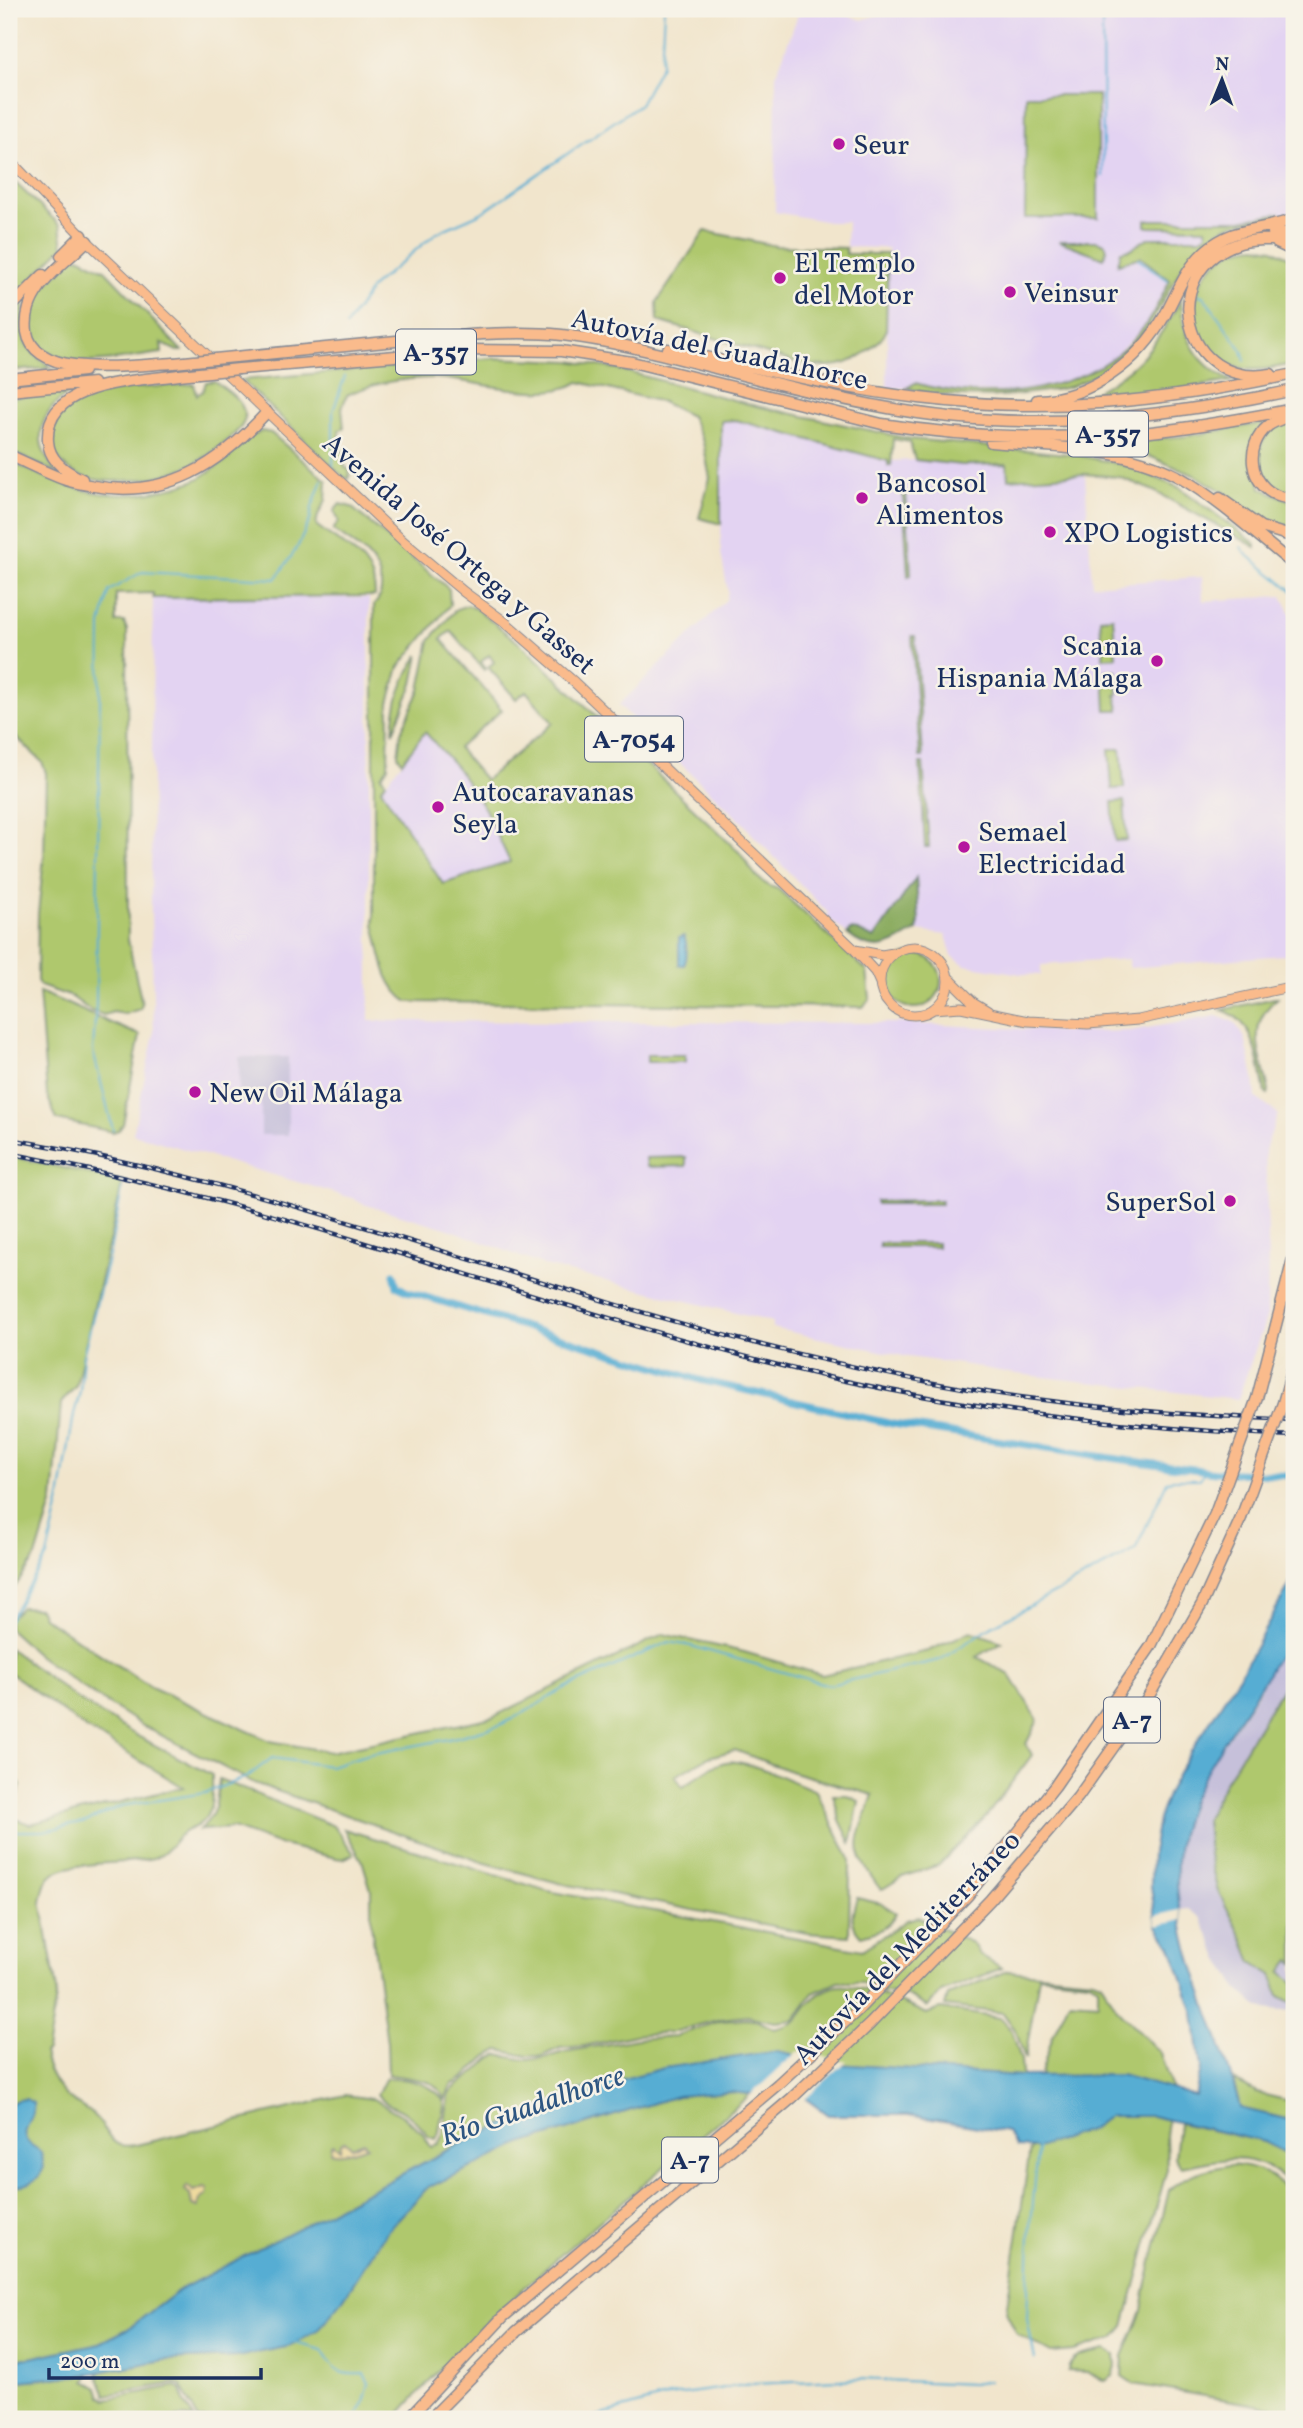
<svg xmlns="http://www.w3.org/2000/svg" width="1303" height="2428" font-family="Vollkorn,serif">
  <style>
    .built { fill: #e3d3f2 }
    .industrial { fill: #c6c0da }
    .green { fill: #afc86d; stroke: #657c66; stroke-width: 2; fill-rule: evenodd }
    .forest { fill: #8bac60; stroke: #536e5f; stroke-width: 2 }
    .sand { fill: #eeda9e; stroke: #84847e; stroke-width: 2 }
    .water { fill: #56add3; stroke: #386e98; stroke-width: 2 }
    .pier { fill: #f1e5cc }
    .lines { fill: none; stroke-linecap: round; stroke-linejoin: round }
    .stream { stroke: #56add3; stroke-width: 2 }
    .canal { stroke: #56add3; stroke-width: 7 }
    .major-casing { stroke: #868a95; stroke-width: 11 }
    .highway-casing { stroke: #868a95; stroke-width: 13 }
    .major { stroke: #fabb8c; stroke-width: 9 }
    .highway { stroke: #fabb8c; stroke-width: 10 }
    .rail-casing { stroke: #1b2f5e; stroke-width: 4.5 }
    .rail { stroke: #f7f3e8; stroke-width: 2; stroke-dasharray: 5; stroke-linecap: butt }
    .highway-bridge-casing { stroke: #868a95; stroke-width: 13; stroke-linecap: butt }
    .highway-bridge { stroke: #fabb8c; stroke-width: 10 }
    .poi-dot { fill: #b5179e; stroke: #f7f3e8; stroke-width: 2.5 }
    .labels { text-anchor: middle; stroke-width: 5; stroke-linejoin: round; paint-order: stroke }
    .shield { fill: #f7f3e8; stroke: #5d6a87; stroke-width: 2 }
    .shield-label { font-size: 26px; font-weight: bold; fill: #1b2f5e }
    .poi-label { font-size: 28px; fill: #1b2f5e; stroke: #f7f3e8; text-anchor: start }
    .street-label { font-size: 28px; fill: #1b2f5e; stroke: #f7f3e8 }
    .water-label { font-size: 30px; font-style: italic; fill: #2d5581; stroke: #f7f3e8 }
  </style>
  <rect width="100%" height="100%" fill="#f7f3e8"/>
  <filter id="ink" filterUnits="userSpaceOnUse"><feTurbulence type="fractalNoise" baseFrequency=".0143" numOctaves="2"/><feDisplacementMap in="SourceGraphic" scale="14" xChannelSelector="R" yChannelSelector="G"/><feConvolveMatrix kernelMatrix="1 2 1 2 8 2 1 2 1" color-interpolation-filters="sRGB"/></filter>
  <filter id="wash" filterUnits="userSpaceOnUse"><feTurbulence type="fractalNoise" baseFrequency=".00686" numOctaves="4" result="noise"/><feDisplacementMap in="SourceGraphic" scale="28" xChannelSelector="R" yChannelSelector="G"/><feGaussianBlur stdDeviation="1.57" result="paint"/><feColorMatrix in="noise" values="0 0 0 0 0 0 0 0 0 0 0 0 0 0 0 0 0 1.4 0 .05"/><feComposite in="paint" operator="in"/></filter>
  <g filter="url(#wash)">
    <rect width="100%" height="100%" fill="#f1e5cc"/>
    <path class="built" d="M800,9H830L862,20L880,14L883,9H1294V212L1244,222L1201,238H1148L1140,257L1170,279L1144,327L1110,360L1067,383L1015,392L942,391L916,383L907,388H887L888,248L846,247L847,222H829L775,212L776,75Z
      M722,420H736L888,461L915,460L962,465L1007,464L1009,479L1085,474L1092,585L1202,577L1203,601L1282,596L1294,620V954L1129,968L1128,959L1041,965V975L1021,974L965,965L952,956L946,935L917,931L882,948L861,945L827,917L828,913L752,834L745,825L619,705L726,600L728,592L721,553Z
      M153,598H369V1021L900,1023L1082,1032L1130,1031L1216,1016L1234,1022L1245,1038L1254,1077L1256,1098L1278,1114L1265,1150L1268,1233L1267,1316L1238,1399L1009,1373L968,1365L908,1357L772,1328V1322L545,1266L446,1228L363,1204L352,1198L133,1134L154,1034L151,912Z
      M425,732L429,734L457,768L485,809L510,862L443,884L402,823L381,789Z"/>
    <path class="industrial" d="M239,1057H288V1135H261V1102H239Z
      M1294,1625V2010L1280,2011L1259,2008L1238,1989L1220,1960L1201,1918L1189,1909L1180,1910L1177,1883L1178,1851L1189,1804L1200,1780L1258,1693Z"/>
    <path class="green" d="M1026,95H1098V218H1025Z
      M9,177L60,225L63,247L9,302Z
      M1280,213V216C1263,219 1245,220 1228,226C1184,244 1171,293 1147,329C1130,354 1099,375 1071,386C1063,389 1053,390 1045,391C1000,398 951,400 907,388L915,383C990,405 1094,394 1144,327C1155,313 1162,295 1170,280L1140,257L1118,264L1121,251L1131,249L1148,238H1201L1207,234L1206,228L1149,227L1146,226V220H1241Z
      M705,231L776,246L846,248V254H888L886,331C883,339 878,342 871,348C849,368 830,368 801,364L658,321L657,302Z
      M1059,241H1096L1105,244L1107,249L1104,258Z
      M1256,246L1273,249L1294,260V364C1278,367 1262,371 1246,369C1172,359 1180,251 1256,246Z
      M79,257L105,270L182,351H177L161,343L162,353C137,356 106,363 81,362C38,359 14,328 43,289C51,278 63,269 73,259Z
      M25,299C18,334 22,350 53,368L9,371V316Z
      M1181,299C1182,336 1197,366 1232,381L1139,396L1080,399C1133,375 1154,350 1181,299Z
      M492,358L570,361L617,369L756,406L911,439L1077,455L1125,465L1180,488L1256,544V547L1154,491L1119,477L1085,474L1008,479L1007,464L962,465L915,460L910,442L893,439L891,465L888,466V461L736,420L721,421V524L699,518L710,478L703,442L691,416L662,402L579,382C543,404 476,380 436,378C408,377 372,383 347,395L342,408L344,429L339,430L345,468L349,469L350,475L348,479L341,475L242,380Z
      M214,381C225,389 244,400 245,416C245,425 237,431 231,437C198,469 156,482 110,481C78,480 47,465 53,429C55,418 59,409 69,403C91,387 165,387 194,384L197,395L203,391L206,382Z
      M70,392C38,414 30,443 58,473L9,451V398Z
      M1294,421V490L1285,492C1260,479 1247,451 1273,429C1278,425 1288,424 1294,421Z
      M1264,423L1253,439L1261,488L1294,502V531L1250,513L1224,492L1196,476L1135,450L1118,447L1138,440L1187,436Z
      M262,431L271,433L327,481L326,500L318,515L316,525C344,548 376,557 375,596L153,598V593L116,594V622H124L127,630L128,940L142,1004L140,1009L125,1014L113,1012L104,1015L91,1011L72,997L40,986L37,981L38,914L44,856L46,773L42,762L9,730V461C60,484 99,503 157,491C172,488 190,484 203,476C210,471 218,466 225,461C237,451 246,436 262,431Z
      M903,492H906L911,575L908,576Z
      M340,504L351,507L449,589L450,605L399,667L389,703L388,767L381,776L386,782L381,789L443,884L510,862L485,809L457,768L425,732L402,762L398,755L401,732L420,690L430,640L456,609L468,605L478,610L525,648L740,853C751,869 758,884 778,889L867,971L870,998L863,1007L408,1002C382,984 382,953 374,924V605C380,599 382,593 381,584C379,557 354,545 333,530L339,521L334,511ZM451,631L484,670L486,669L481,662L489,655L494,662L488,667L516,699L526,691L553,723L485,780L458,748L502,710L441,639Z
      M1113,617L1116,657L1103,658L1104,648L1102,647L1100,618Z
      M912,636H915L923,757H920Z
      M419,655L413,684L393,733C394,705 403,677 419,655Z
      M1116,670L1118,694L1116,695L1119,710H1106L1104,671Z
      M1109,749H1121L1124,788L1112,789Z
      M920,763H923L929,847H925Z
      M1124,801L1127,840L1115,841L1112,802Z
      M887 981a27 27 0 1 1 54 0a27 27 0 1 1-54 0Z
      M39,992C73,1005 105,1022 140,1035L123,1124L119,1130L113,1132L57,1120L47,1095Z
      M1279,997C1244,1024 1261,1054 1269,1091L1268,1094L1265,1092C1258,1062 1257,1021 1222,1010Z
      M647,1055H685V1062H647Z
      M9,1156L123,1181L76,1386L61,1403L53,1501L36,1557L9,1595Z
      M686,1157V1166L647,1167L646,1158Z
      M941,1200V1204H877L876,1201Z
      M879,1243H937V1247H879Z
      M21,1607L39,1608L43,1617L151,1687L270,1741L330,1752L493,1717L663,1634L744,1652L822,1675L928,1651L971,1631L1002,1642L977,1657L1010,1675L1038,1720L1026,1744L1032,1755L988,1814L939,1865L902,1877L881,1890C847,1845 857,1844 873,1795L790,1771L735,1750L709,1757L675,1776L683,1787C696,1778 710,1765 726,1762C745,1758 796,1783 816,1791L850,1859L849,1936L807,1933L559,1883L482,1862L254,1783L143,1726L88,1691L39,1656L9,1629V1619Z
      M9,1648L83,1703L139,1737L212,1775C212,1793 215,1813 198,1825C194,1828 188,1829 184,1832C174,1839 170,1851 156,1857C131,1866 68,1859 50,1876C44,1882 43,1893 41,1901L57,1991L47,2051L44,2053C47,2069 54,2084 67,2097C75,2104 86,2108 94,2116C111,2131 107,2150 136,2145L345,2095L373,2099L403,2116L422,2132L431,2147L438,2145L443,2134L449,2096L454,2088L476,2072L489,2059L498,2055L526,2060L544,2058L564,2052L637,2039L675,2036L721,2021L747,2019L759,2021L774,2029C807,2021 793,2017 814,1998C819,1993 831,1987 838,1986C857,1983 908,2005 926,2014L941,2009L1000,2018L1012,2031L1021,2060L1022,2076L836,2064L578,2091L452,2148L179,2290L128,2329L100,2343L30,2358L9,2359V1773L16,1777L21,1785L9,1817L30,1824L183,1787L82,1726L9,1672Z
      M1294,1668V1963L1290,1960L1281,1972L1294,1983V2004L1279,1996L1272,1975L1252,1962L1242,1937L1217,1889L1209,1854L1206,1819L1224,1784Z
      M219,1779L334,1826L354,1854L343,1859L336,1858L274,1843L233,1828L199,1830C217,1815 217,1801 219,1779Z
      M833,1795H846L859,1801L851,1843L840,1820Z
      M344,1829L548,1891L862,1950L907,1920L918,1917L972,1943L979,1954L1002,1968L941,1992L928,2007L907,1996L881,1991L861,1982H838L813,1993L794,2020L775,2022L747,2016L721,2019L673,2032L635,2035L584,2046L560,2048L542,2056H527L499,2050L487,2056L464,2078L451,2085L445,2100C443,2096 440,2088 435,2085C430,2081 396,2075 388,2075L387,2042L371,1924V1890L362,1860Z
      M857,1898L882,1904L896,1913C889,1929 876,1932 861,1936C849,1924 852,1912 857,1898Z
      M1008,1971L1093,1979L1101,1982L1117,2009L1160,2053L1172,2090L1121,2075L1040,2077L1052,2038L1069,2001L1098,2003V1986L1089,1981L1039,1976L1025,2059L1016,2031L1003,2013L945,2006L948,1995Z
      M386,2078C404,2078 437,2083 444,2103C447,2112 441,2116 440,2124C439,2131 440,2133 436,2139L429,2137C423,2128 414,2119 405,2113C396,2106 383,2105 377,2094Z
      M1233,2080L1257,2093L1294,2102V2121L1240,2108Z
      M728,2092L751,2094C628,2198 500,2298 395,2419H198L181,2385L176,2383L106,2395L97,2372L164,2360L237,2357L340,2304L386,2232L427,2188L521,2144L677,2096Z
      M1109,2116H1152L1168,2120L1166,2136L1167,2169L1124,2326L1114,2338L1074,2351L1051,2353L1017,2334L1006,2312L1030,2149L1091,2129Z
      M1179,2123L1264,2142L1294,2157V2189C1258,2150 1230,2157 1181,2167L1175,2157Z
      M1229,2165C1260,2167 1273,2174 1294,2197V2414L1274,2408L1134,2384L1122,2376L1123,2356L1142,2311L1145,2291L1169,2190C1186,2173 1206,2170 1229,2165Z
      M1106,2350L1115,2355L1116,2366L1113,2376L1105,2381L1087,2372L1068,2371C1069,2354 1093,2353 1106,2350Z
      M90,2374L86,2381L98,2387L101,2397L107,2399L176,2386L181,2389L184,2401L194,2419L186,2417L164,2419H9V2382Z"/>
    <path class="forest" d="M916,878L919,922L917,930C890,947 874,956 847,934L850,930L858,931L874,939Z"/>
    <path class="sand" d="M345,2141L351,2147L363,2142L367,2146C357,2150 341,2156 330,2152L331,2145L334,2144L340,2149L341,2143Z
      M187,2186L194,2191L204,2187L208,2188L207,2195L200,2200L198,2207L192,2205L190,2194L185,2190Z"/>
    <path class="water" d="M684,936C687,944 688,957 684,965H679V938Z
      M1294,1576C1294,1591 1297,1609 1294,1624C1292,1638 1279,1654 1272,1666C1239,1727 1187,1780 1178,1850C1168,1936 1220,2025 1240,2108L1294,2121V2157L1264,2142L1152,2116H1109L1091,2129L1038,2148L1017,2147L1007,2132L908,2115H828L806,2099L728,2092L677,2096L521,2144L427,2188L386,2232L340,2304L318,2330L291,2346L237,2357L164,2360L83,2375L9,2382V2359L30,2358L100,2343L128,2329L179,2290L452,2148L578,2091L664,2068L778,2051L836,2064L1022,2076L1121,2075L1195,2096L1201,2069L1194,2013L1171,1947L1157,1926L1151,1887L1152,1852L1158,1819L1168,1792L1186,1759L1244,1668Z
      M26,2099L33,2103C36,2117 18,2129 27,2141C31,2146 37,2148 41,2152L44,2167C39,2182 24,2188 9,2186V2105L17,2100Z"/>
    <path class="pier" d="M1180,1910L1182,1920L1157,1926L1155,1916Z
      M798,2051L847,2061L802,2102L747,2098Z"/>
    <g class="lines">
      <path class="stream" d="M1102,9L1103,176
        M1138,259L1168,280
        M1198,294L1204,297L1242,350L1245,361
        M346,326L372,287L436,233L481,213L640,104L661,65L664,9
        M333,466V411L345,376
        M1241,547L1246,554L1294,592
        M113,1130L93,1051L96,1004L101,625L109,591L142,572L276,579L297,548L310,520L312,507L322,480
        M9,1620L47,1556L60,1499L74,1414L80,1392L83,1356L110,1251L122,1189
        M9,1831H43L86,1822L121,1806L205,1793L247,1777L272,1758L330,1766L365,1755L449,1739L500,1725L527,1711L563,1689L669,1642L691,1646L829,1685L940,1660L992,1626L1135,1550L1167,1482L1173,1479H1200L1205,1471
        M295,2343L322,2350C334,2371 339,2376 364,2374L369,2383L364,2403L355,2419
        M1035,2359L1027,2319L1030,2235L1038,2148
        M588,2419L669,2396L752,2384L859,2379L972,2384L989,2381"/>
      <path class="canal" d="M394,1274L397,1286L406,1291L700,1380L893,1424L1131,1461L1216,1472L1294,1476"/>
    </g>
  </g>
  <g filter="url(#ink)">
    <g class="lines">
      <g class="major-casing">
        <path id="major" d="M9,159L87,241L403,541L464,592L505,622L574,682L854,949L875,972L880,983
          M880 981a34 34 0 1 1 68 0a34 34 0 1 1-68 0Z
          M855,950L882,955L893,953
          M948,977L973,1002L988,1011
          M933,1009L961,1007L1028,1021L1088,1024L1138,1020L1294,986"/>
      </g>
      <g class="highway-casing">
        <path id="highway" d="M1273,233H1294
          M87,241C72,256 53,270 40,287C30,301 25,314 27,332C35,382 139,364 174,363
          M1277,243L1294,251
          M61,256L82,235
          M9,309L43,275
          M668,349C751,366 834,388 919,398C1051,414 1165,402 1294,374
          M235,357C292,351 349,346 406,340C458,336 511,330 562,335C614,341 665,355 715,368C770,382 826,397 883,407C1020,434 1159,419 1294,390
          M239,369L467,350L561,351L632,362L882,424C970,438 1062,440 1151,432C1199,427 1247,418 1294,409
          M1271,374C1183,390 1154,270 1240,243C1257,238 1277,240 1294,240
          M9,379L84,371
          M9,391L93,383
          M1037,400C1092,398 1139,361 1165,315C1177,293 1186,268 1205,251C1235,225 1261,232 1294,219
          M1293,415C1285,418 1274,421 1268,426C1244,446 1249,485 1278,496C1282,498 1289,498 1294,499
          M991,442C1053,447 1123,447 1179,477C1218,499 1259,537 1294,565
          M9,455C27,463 44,472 63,479C72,483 84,484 94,486C167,499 220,464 267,412
          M82,479C66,472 49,460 48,441C44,381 138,381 179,375
          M1220,498L1261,527L1294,537
          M408,2419L503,2317L778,2084L858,2010L968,1895L1055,1786L1151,1646L1215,1514
          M430,2419L516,2332L792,2098L870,2024L990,1900L1078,1797L1146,1701L1202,1604L1241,1518"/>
      </g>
      <use href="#major" class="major"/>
      <use href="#highway" class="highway"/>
      <g class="rail-casing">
        <path id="rail" d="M9,1139C263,1181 502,1278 750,1342C844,1366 940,1387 1036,1399C1122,1411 1208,1416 1294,1420
          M9,1153C109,1173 207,1196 305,1225C475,1275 642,1333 815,1374C972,1411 1133,1428 1294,1436"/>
      </g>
      <use href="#rail" class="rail"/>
      <g class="highway-bridge-casing">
        <path id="highway-bridge" d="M174,363L235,357
          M179,375L239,369
          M1215,1514L1257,1398L1294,1255
          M1241,1518L1283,1403L1294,1363"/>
      </g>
      <use href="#highway-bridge" class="highway-bridge"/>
    </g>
  </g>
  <g class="poi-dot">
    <circle cx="839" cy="144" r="7"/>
    <circle cx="780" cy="278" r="7"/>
    <circle cx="1010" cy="292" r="7"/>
    <circle cx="862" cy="498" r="7"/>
    <circle cx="1050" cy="532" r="7"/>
    <circle cx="1157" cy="661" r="7"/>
    <circle cx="438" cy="807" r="7"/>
    <circle cx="964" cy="847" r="7"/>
    <circle cx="195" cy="1092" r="7"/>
    <circle cx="1230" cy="1201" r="7"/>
  </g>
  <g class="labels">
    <g class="shield">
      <rect x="396" y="329.5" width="80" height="45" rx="5"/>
      <rect x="1068" y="411.5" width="80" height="45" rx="5"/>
      <rect x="585" y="716.5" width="98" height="45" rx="5"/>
      <rect x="1104" y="1697.5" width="56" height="45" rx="5"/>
      <rect x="662" y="2137.5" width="56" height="45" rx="5"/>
    </g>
    <g class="shield-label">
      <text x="436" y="361">A-357</text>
      <text x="1108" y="443">A-357</text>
      <text x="634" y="748">A-7054</text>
      <text x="1132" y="1729">A-7</text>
      <text x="690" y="2169">A-7</text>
    </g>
    <g class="poi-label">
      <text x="853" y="154">Seur</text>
      <text x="794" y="272">El Templo<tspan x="794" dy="32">del Motor</tspan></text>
      <text x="1024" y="302">Veinsur</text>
      <text x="876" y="492">Bancosol<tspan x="876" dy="32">Alimentos</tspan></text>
      <text x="1064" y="542">XPO Logistics</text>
      <text x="1143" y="655" text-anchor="end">Scania<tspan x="1143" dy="32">Hispania Málaga</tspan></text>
      <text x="452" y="801">Autocaravanas<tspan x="452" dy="32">Seyla</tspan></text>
      <text x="978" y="841">Semael<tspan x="978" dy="32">Electricidad</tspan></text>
      <text x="209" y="1102">New Oil Málaga</text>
      <text x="1216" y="1211" text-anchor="end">SuperSol</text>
    </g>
    <g class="street-label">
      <text transform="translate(720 348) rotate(12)" y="10">Autovía del Guadalhorce</text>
      <text transform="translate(460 553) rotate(41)" y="10">Avenida José Ortega y Gasset</text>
      <text transform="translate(906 1947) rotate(-46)" y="10">Autovía del Mediterráneo</text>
    </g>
    <g class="water-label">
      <text transform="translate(532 2105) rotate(-19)" y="10">Río Guadalhorce</text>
    </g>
  </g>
  <rect width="1303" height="2428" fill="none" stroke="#f7f3e8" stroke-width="35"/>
  <g transform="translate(1222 80) rotate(1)" stroke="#f7f3e8" stroke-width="5" paint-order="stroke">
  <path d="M0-5L12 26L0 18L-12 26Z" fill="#1b2f5e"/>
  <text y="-10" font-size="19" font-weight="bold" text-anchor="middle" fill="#1b2f5e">N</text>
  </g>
  <path d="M49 2368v10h212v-10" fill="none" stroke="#1b2f5e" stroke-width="3.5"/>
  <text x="60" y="2368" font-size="21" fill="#1b2f5e" stroke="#f7f3e8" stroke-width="5" paint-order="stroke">200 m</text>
</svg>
